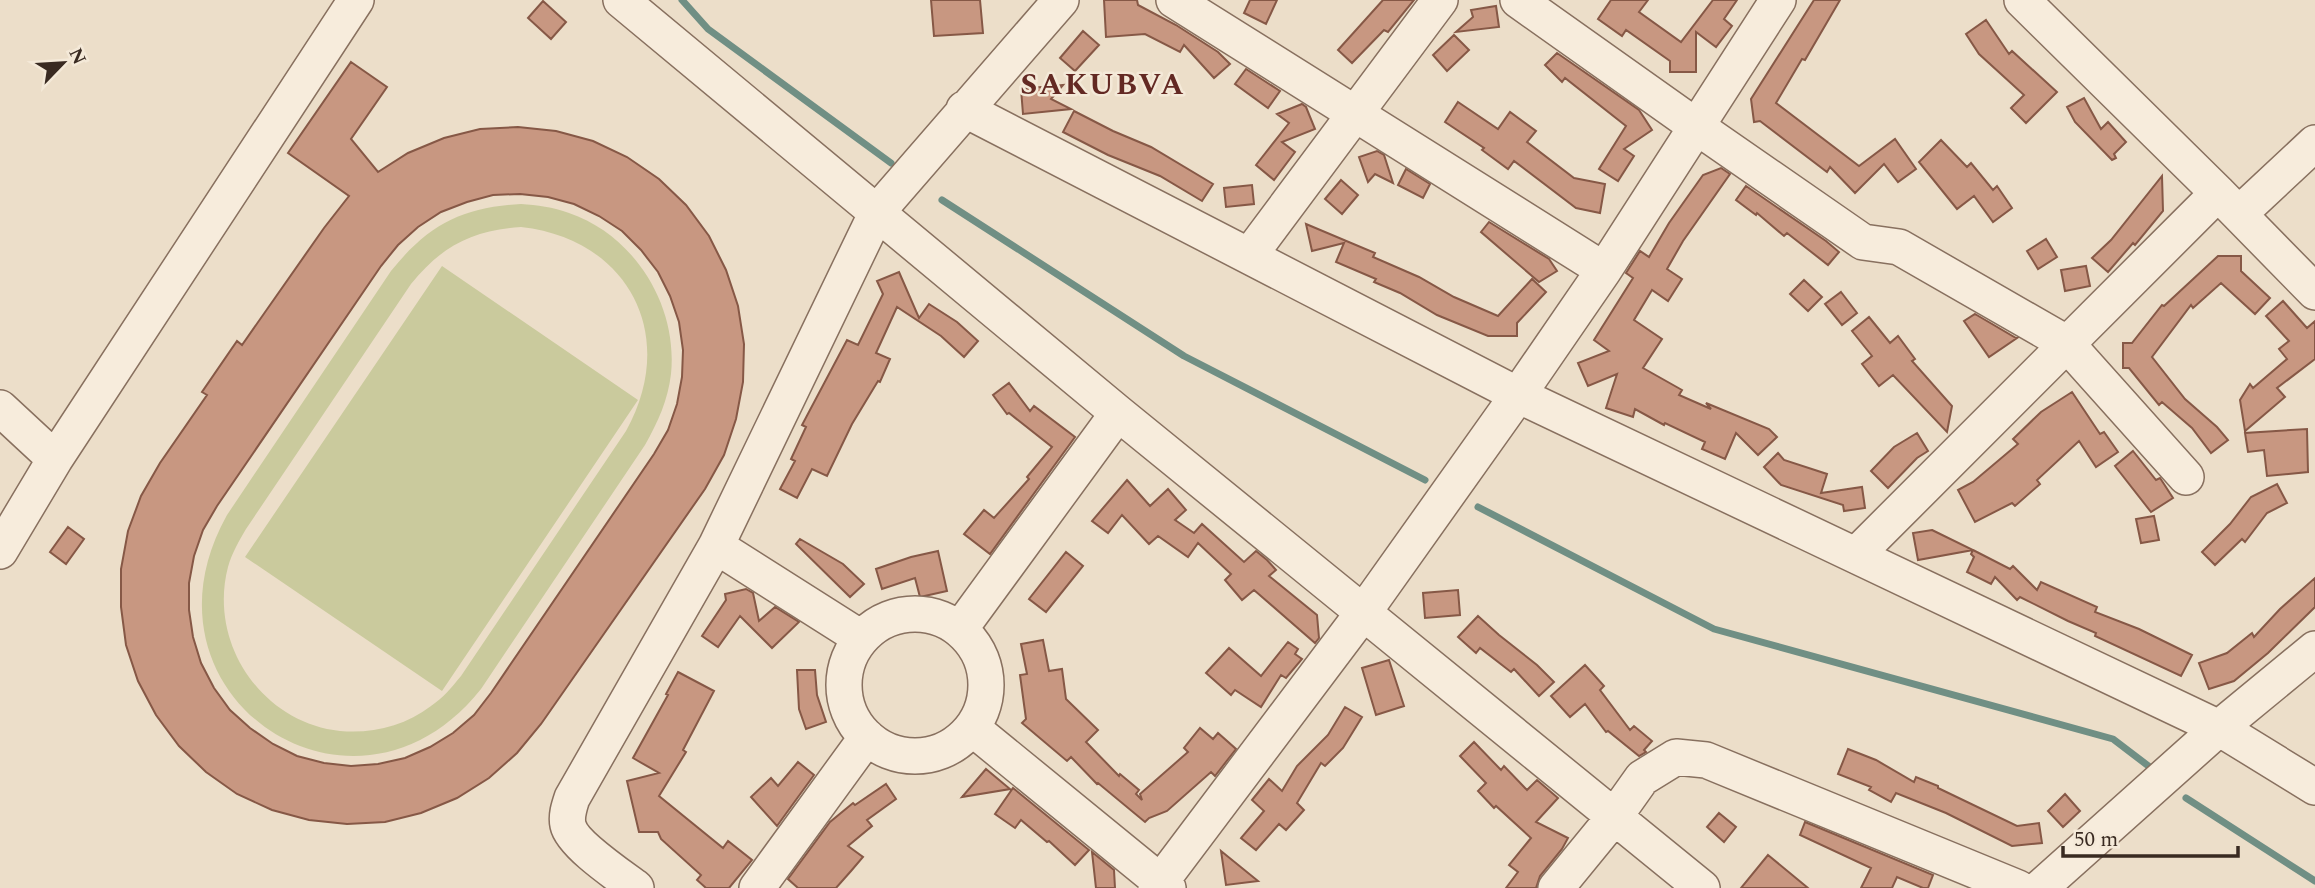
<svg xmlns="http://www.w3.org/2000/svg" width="2315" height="888" font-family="Spectral,serif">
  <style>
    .pitch { fill: #caca9d; fill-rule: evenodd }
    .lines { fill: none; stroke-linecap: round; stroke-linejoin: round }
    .stream { stroke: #708f84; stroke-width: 7 }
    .building { fill: #c89781; stroke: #865846; stroke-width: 2; fill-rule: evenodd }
    .minor-casing { stroke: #88705f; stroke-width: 38 }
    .minor { stroke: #f7ecdc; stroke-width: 35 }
    .labels { text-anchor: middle; stroke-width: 5; stroke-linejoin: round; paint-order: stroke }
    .district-label { font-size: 30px; font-weight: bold; letter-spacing: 2px; fill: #632923; stroke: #f4e9d8 }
  </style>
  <rect width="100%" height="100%" fill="#ecdec9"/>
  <path class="pitch" d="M521,204C537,205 553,207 569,213C634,235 678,305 671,374C668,400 658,422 645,445L481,689C354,849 126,695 227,515L391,271C428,225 462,207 521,204ZM521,227C629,239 679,336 626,431L461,676C452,687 443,698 431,706C405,726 372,734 340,731C262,723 208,643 228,567C232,553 239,541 246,529L411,284C442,246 472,230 521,227Z
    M442,266L638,400L442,691L245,557Z"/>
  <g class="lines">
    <path class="stream" d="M682,0L708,29L891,163
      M942,200L1184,356L1425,480
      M1478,507L1714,629L2113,739L2155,771
      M2186,798L2315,881"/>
  </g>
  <path class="building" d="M931,0H980L983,33L934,36Z
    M1104,0H1137L1138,5L1176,25L1218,52L1230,64L1214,78L1184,45L1180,52L1145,34L1106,37Z
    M1250,0H1277L1266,24L1244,13Z
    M1383,0H1414L1388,32L1384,30L1352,63L1338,50Z
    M1611,0H1648L1639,12L1681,42L1713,0H1737L1724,19L1732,26L1716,47L1696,32V72H1670V61L1626,30L1622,36L1598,19Z
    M1814,0H1840L1805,60L1802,59L1776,103L1859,166L1895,139L1916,169L1898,182L1884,164L1855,193L1830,167L1827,172L1760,121L1754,122L1751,99Z
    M543,1L566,22L551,39L528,18Z
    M1496,6L1499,27L1456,32L1473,17L1471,10Z
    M1986,20L2009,54L2012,51L2057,92L2026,123L2011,108L2024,95L1979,54L1966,34Z
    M1083,31L1099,45L1075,71L1060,58Z
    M1454,35L1469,50L1447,71L1433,55Z
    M1557,53L1639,110L1652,130L1624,149L1634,156L1618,181L1599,169L1626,126L1565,78L1562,82L1545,65Z
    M351,62L387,87L351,139L378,172L408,153L444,138L480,129L518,127L556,131L593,141L627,157L659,179L686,205L709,236L726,270L738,306L744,344L743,382L736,419L724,455L705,489L541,724L517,753L489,778L457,798L421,813L385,822L347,824L309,820L272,810L237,794L206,772L179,746L156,715L138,681L126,645L121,607V569L128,531L141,496L160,463L207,395L202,392L237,341L242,345L324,228L349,196L288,153ZM520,194L548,197L574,204L599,216L622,231L641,250L658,272L670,296L679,322L683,350L682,377L677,404L668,430L654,454L491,693L474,715L453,733L430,747L405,758L378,764L351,766L324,763L297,756L273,744L250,728L230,710L214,688L201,663L193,637L189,610V583L194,556L203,530L217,506L381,266L398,245L418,227L441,212L467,202L493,195Z
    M1246,69L1280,91L1268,108L1235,84Z
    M1063,85L1051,99L1071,109L1023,114L1021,89Z
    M2084,98L2101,129L2108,122L2126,142L2114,154L2116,158L2112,160L2075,122L2067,107Z
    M1458,102L1498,129L1510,112L1536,131L1527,142L1574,178L1605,184L1600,213L1576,208L1514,161L1508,169L1482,150L1484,148L1445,122Z
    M1302,104L1306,107L1315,129L1282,142L1295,152L1274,180L1256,165L1289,123L1277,114Z
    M1074,111L1113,131L1151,147L1213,184L1202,201L1160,176L1108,155L1063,132Z
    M1941,140L1967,167L1971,163L1993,190L1997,186L2012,208L1993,222L1974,196L1957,209L1919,162Z
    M1377,151L1384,155L1393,183L1375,174L1368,182L1359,157Z
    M1721,168L1730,174L1683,241L1667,269L1682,279L1668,301L1652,290L1634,320L1662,339L1643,368L1682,390L1679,395L1711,409L1706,403L1769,429L1777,437L1758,455L1736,433L1725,459L1702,449L1705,442L1665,423L1664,425L1635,409L1633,417L1606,408L1617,374L1588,386L1578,363L1609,351L1594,340L1633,278L1626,273L1640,251L1649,257L1669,223L1703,175Z
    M1406,169L1430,184L1423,198L1398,185Z
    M2162,176L2163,211L2135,245L2133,243L2108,272L2092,258L2111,240Z
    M1341,180L1358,195L1342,214L1325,199Z
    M1252,185L1254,204L1226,207L1224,188Z
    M1746,186L1826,241L1839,252L1828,265L1787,233L1784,236L1757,213L1756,215L1736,200Z
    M1489,222L1549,259L1557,271L1539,282L1481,232Z
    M1306,224L1375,253L1373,257L1419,277L1454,297L1498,316L1532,279L1546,292L1517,323V336H1488L1437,315L1400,293L1374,282L1376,279L1336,262L1344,243L1312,251Z
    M2046,239L2057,257L2038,269L2027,251Z
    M2218,256H2241V271L2270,298L2255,314L2221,283L2193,308L2191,305L2152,357L2185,399L2217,427L2228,440L2211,453L2192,428L2162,402L2159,405L2129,368H2123V343H2132L2162,305L2164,306Z
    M2086,266L2090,286L2065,291L2061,270Z
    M899,272L919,318L929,304L957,322L978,341L964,357L941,336L897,307L876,353L890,359L880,382L878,381L852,424L827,476L812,469L797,498L780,489L795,461L791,459L806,427L802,425L847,340L858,345L883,294L877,281Z
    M1804,280L1822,297L1808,311L1790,294Z
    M1841,292L1857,313L1842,325L1825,304Z
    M2283,301L2307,328L2315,321V359L2277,388L2285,397L2245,431L2240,400L2250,384L2253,388L2287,359L2279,349L2289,341L2266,316Z
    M1975,314L2016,338H2017L1989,357L1964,321Z
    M1869,317L1890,343L1898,336L1915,359L1912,361L1952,406L1947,432L1893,375L1879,386L1862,364L1872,356L1852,331Z
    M1009,383L1030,411L1034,406L1075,437L990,554L964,534L984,510L994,518L1029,479L1027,477L1052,447L1009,413L1007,414L993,395Z
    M2072,392L2100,434L2104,432L2118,452L2096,467L2079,441L2037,480L2040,484L2015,506L2012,503L1975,522L1958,490L1973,482L2018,444L2013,439L2041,412Z
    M2307,429L2308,472L2267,476L2264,450L2248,452L2245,433Z
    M1917,433L1928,451L1917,458L1888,488L1871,471L1894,447Z
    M2133,451L2156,480L2160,478L2162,481L2173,498L2151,512L2115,466Z
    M1778,453L1784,460L1827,474L1821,493L1862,487L1865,508L1844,511L1843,505L1781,485L1764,467Z
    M1127,480L1150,506L1168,489L1186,510L1175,520L1194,533L1202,524L1244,562L1256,551L1267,560L1276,570L1269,576L1317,615L1319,638L1315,643L1254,590L1242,600L1225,580L1231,574L1198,543L1188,557L1158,536L1149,544L1122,515L1108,533L1092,521Z
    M2277,484L2287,503L2267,513L2245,542L2242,539L2215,565L2202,552L2230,524L2251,497Z
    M2154,516L2159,540L2141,543L2136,519Z
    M68,527L84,539L66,564L50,552Z
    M1932,530L1973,550L1918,560L1913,533Z
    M800,539L843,564L864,584L850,597L796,544Z
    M1973,550L2010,569L2013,566L2037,590L2041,582L2097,607L2095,612L2139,629L2192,655L2181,676L2095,636L2096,633L2068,621L2020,597L2017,600L1995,577L1991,584L1967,572L1974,557L1971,554Z
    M938,551L947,591L920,597L915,578L882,589L876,569L911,557Z
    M1066,552L1083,566L1046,612L1029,599Z
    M2315,578V607L2268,653L2234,681L2209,689L2199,663L2227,653L2252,633L2254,637L2280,609Z
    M746,589L753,593L759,621L775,607L799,622L772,648L740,616L718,647L702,636L726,600L725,594Z
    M1458,590L1460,615L1425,618L1423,593Z
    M1478,616L1499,635L1537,665L1554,682L1539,696L1514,669L1511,672L1480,648L1476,653L1458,637Z
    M1043,640L1049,671L1062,669L1066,699L1098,730L1086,742L1119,776L1120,774L1139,790L1136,794L1142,800L1140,794L1188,752L1184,748L1200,728L1213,739L1218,733L1236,749L1215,776L1211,772L1167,811L1149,818L1145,822L1098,783L1097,784L1071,757L1067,761L1022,723L1026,719L1020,675L1027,674L1021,644Z
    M1288,642L1298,649L1295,654L1302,659L1286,678L1281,675L1261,707L1235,690L1231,695L1206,673L1229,648L1261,676Z
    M1389,660L1404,706L1376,715L1362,668Z
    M1585,665L1604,686L1600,690L1630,730L1634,726L1652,741L1644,750L1646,752L1639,756L1608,731L1606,732L1585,704L1570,717L1551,696Z
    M797,670H815L817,695L826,722L806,729L799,709Z
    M678,672L714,691L683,750L686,752L659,796L723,848L728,841L752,860L729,888H706L697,880L701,875L661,839L658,832H639L627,781L659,773L633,758L668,695L666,694Z
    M1345,707L1362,717L1343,748L1325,766L1321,763L1297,803L1304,810L1286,830L1279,824L1256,850L1241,838L1264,811L1252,800L1269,779L1282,791L1297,766L1328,735Z
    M1474,742L1501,770L1504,766L1527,790L1537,780L1558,798L1536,822L1568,838L1562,849L1540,876L1536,888H1506L1518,872L1509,865L1531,838L1496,806L1494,808L1478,791L1486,783L1460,756Z
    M1848,749L1876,760L1914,782L1916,777L1938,786V788L2017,826L2039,823L2042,843L2012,846L1946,813L1896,793L1891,802L1869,790L1871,787L1838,774Z
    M798,762L814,775L777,826L751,797L771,778L778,786Z
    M986,769L1010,789L962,797Z
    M886,784L896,799L867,820L872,826L848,846L863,857L851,871L836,888H798L788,879L830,822L853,803L855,805Z
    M1013,788L1089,850L1075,865L1049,841L1047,842L1021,820L1015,828L995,814Z
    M2065,794L2080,811L2063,827L2048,811Z
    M1719,813L1736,827L1724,842L1707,827Z
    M1805,822L1933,875L1928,888H1923L1897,877L1892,888H1861L1871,868L1800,835Z
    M1221,851L1258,881L1226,885Z
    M1092,852L1114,870L1115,888H1096Z
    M1768,855L1808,888H1741Z"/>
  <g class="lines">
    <g class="minor-casing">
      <path id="minor" d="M621,0L1118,413L1702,888
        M1174,0L1604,270
        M1518,0L1697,127L1863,242L1899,247L2066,343L2186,477
        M2022,0L2218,193L2315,292
        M964,109L1518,395L2219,728L2315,787
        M2239,214L2315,143
        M1249,256L1440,0
        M0,408L55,459
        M716,546L861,638
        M0,551L55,459L356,0
        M1856,555L2218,193
        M844 685a71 71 0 1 1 142 0a71 71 0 1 1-142 0Z
        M960,629L1118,413
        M972,728L1168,888
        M636,888C620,876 572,844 568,825C566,816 569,807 572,798L716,546L877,212L1061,0
        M757,888L867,737
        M1156,888L1363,613L1518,395L1604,270L1778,0
        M1556,888L1615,816L1642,778L1676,757L1706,760L2018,888
        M2040,888L2219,728L2315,649"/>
    </g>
    <use href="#minor" class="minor"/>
  </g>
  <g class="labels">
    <g class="district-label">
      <text x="1103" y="94">SAKUBVA</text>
    </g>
  </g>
  <g transform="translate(63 63) rotate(65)" stroke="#f4e9d8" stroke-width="5" paint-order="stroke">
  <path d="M0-5L12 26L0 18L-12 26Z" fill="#392a21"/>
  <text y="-10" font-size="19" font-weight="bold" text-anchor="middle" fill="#392a21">N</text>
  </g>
  <path d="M2063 846v10h175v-10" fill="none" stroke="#392a21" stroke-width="3.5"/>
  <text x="2074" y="846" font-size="21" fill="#392a21" stroke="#f4e9d8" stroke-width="5" paint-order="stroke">50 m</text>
</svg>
